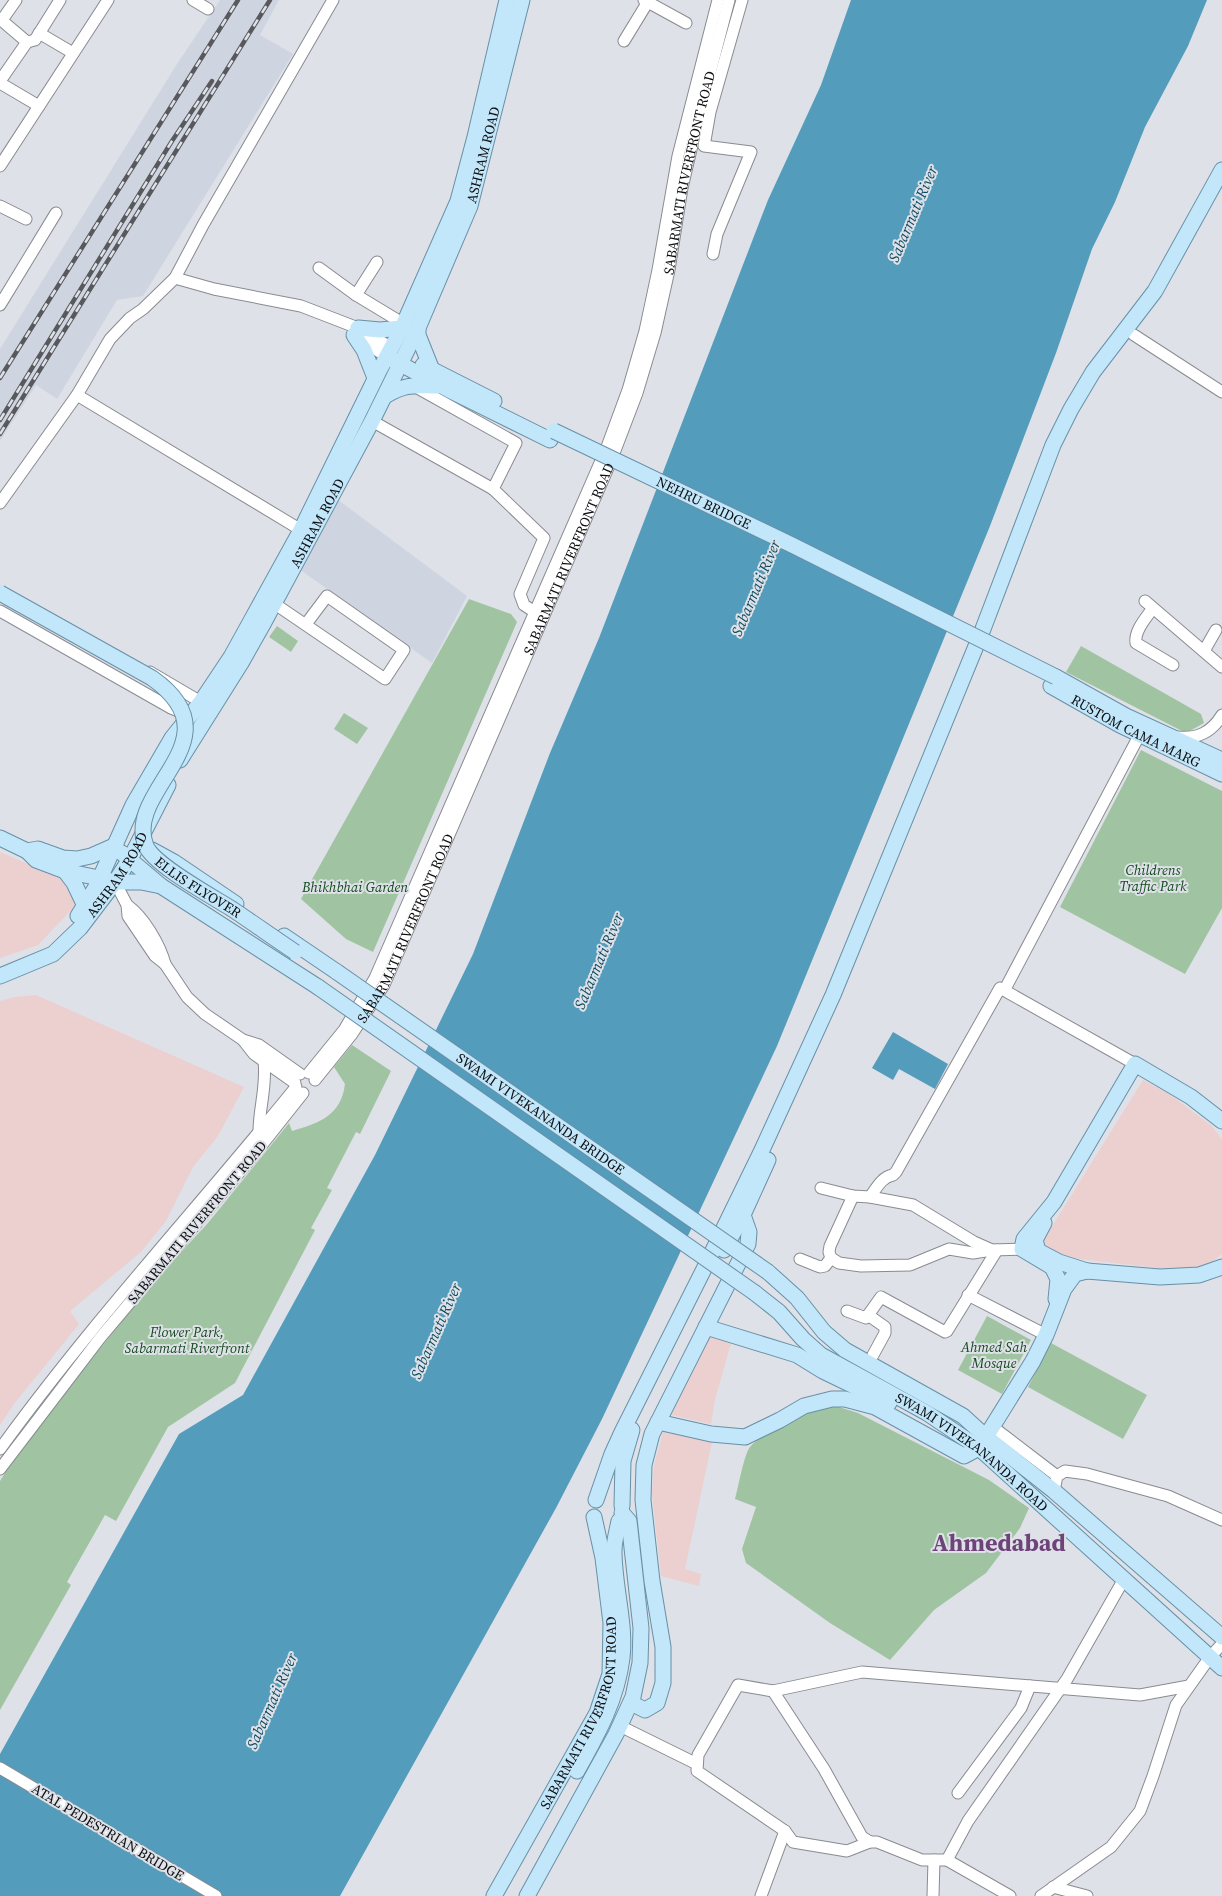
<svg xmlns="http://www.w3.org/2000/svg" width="1222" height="1896" font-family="'Source Serif 4',serif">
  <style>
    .commercial { fill: #ebd0cf }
    .built { fill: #cfd4e1 }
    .green { fill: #a0c4a2 }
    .water { fill: #549cbc }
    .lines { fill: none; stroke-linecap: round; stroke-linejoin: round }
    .minor-casing { stroke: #898b91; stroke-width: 13 }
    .major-casing { stroke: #6890a6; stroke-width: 17 }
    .minor { stroke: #fff; stroke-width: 11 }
    .major { stroke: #c2e6fa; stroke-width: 15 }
    .rail-casing { stroke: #57595c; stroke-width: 4.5 }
    .rail { stroke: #dee1e7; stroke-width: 2.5; stroke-dasharray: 8; stroke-linecap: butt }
    .major-bridge-casing { stroke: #6890a6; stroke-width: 17; stroke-linecap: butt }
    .major-bridge { stroke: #c2e6fa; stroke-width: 15 }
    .labels { text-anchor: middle; stroke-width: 4; stroke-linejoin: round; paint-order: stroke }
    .street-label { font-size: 14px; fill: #0e0f11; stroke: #dee1e7 }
    .park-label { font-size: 14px; font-style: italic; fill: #134a1d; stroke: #dee1e7 }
    .water-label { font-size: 15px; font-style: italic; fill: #0c4a61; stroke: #dee1e7 }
    .town-label { font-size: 24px; font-weight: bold; fill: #6e437a; stroke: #dee1e7 }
  </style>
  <rect width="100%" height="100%" fill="#dee1e7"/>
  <path class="commercial" d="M0,852L61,878L76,905L38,945L0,958Z
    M36,995L244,1087L218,1136L193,1167L166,1221L141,1252L70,1311L79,1324L14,1404L0,1425V1001L14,997Z
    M1143,1080L1169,1094L1212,1126L1222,1140V1254L1208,1265L1193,1272L1054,1256L1048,1252L1043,1241Z
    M712,1336L731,1343L715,1400L711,1424L671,1415L705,1337Z
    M667,1430L712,1442L685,1569L701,1574L699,1586L661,1576L652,1493L654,1466L663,1432Z"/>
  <path class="built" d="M220,0H279L260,35L293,54L143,296L117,300L57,399L36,385L0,441V349L177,64Z
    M337,499L467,596L432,663L299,569Z"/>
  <path class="green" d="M469,599L511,614L517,622L373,952L346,939L301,899Z
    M277,626L298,641L291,652L269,637Z
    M1081,646L1201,714L1204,723L1186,733L1066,672Z
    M344,713L368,728L357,744L334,729Z
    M1141,750L1222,791V908L1185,974L1060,907Z
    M352,1045L391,1071L360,1134L356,1132L327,1188L332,1190L311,1228L315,1230L235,1383L168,1427L116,1521L105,1515L67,1582L71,1585L0,1710V1481L12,1462L54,1406L103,1345L157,1278L208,1223L289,1123L292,1131C319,1123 341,1116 345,1084L334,1067Z
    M987,1316L1031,1340L1002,1394L958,1370Z
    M1051,1343L1147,1395L1123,1439L1028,1387Z
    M825,1407H839L858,1413L989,1480L1029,1508L1020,1528L986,1573L934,1610L890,1660L830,1623L746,1563L742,1549L756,1507L735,1499C738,1489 744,1454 750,1447C763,1431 805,1412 825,1407Z"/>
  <path class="water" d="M851,0H1207L1188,46L1145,127L1115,202L1092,249L1056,353L990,526L777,1046L602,1419L556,1508L340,1896H0V1754L179,1434L243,1395L375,1155L473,954L550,753L599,638L768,200L821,85Z
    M893,1032L948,1064L935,1089L899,1069L893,1080L872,1068Z"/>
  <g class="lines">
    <g class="minor-casing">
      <g id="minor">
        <path d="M193,0L208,9"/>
        <path d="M644,0L686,23"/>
        <path d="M0,19L27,42L35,40L60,0"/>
        <path d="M2,20L16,0"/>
        <path d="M39,33L73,53"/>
        <path d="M624,41L649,0"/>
        <path d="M0,81L27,42"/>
        <path d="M0,83L39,106"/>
        <path d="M0,166L108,0"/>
        <path d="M0,206L26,219"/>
        <path d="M713,254L717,234L751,152L704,146L710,112L742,0"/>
        <path d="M377,262L356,295L404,324"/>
        <path d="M319,268L356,295"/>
        <path d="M175,278L214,289L301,306L358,328L392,348"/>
        <path d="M0,305L56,213"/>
        <path d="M1134,335L1222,392"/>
        <path d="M357,337L387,357"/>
        <path d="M77,395L301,530"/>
        <path d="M372,421L493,489L516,443L414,386"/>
        <path d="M493,489L544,538L520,594L524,605L541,616"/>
        <path d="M0,503L77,395L110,339L130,318L143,309L175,278L203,225L333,0"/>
        <path d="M1145,601L1222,667"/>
        <path d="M275,604L385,679L404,650L327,596L306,624"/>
        <path d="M1153,608C1146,618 1134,631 1136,643L1173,665"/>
        <path d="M0,611L171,708L185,714"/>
        <path d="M1204,651L1216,630"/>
        <path d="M150,672L201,702"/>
        <path d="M1177,737C1197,739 1211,733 1222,715"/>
        <path d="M115,882L127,905L128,916L155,956L165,964L187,997L205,1014L243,1040L254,1054L295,1083"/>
        <path d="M127,905C144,917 160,945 165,964"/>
        <path d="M1005,989L1140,734"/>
        <path d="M243,1040L259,1045L300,1074"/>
        <path d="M309,1073L344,1030L375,978L607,447L628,390L645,331L658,270L678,156L718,0"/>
        <path id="s1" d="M315,1080L352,1034L384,985L611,461L637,393L655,333L669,270L682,188L700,111L729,0"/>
        <path d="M259,1132C259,1107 267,1087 264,1061"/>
        <path d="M821,1188L853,1196L870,1197L913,1205L974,1242L992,1250L1022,1249"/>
        <path d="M853,1196L830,1246L829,1252L831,1258L839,1263L861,1266L910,1265L949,1249L973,1253L992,1250"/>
        <path d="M870,1197C877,1187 882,1177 893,1175L896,1172L1000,988L1135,1064"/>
        <path d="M800,1259L820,1267L825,1266L831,1258"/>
        <path d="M968,1295L1046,1335"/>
        <path d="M847,1311L866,1318L881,1297L945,1332L947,1331L997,1250"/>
        <path d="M868,1315L885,1327V1333L873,1355"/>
        <path d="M993,1427L1057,1476"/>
        <path d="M0,1449C91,1323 198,1208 296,1087"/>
        <path d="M0,1469L100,1338L253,1156L303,1093"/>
        <path d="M1054,1491L1057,1476L1065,1471L1087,1474L1168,1496L1222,1520"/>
        <path d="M773,1691L824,1769L862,1837L870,1842"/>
        <path d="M620,1726L697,1764"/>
        <path d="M0,1768L216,1896"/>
        <path d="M958,1793L1021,1708L1030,1686"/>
        <path d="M947,1860H922L877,1842H870L847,1851L793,1842L785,1831L697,1771L698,1755L738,1685L773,1691L862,1672L1140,1695L1189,1686"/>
        <path d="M1053,1887L1087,1896"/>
        <path d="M761,1896L785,1831"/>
        <path d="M933,1896L934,1860"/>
        <path d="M1010,1896L947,1860L968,1821L1067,1679L1124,1579"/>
        <path d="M1041,1896L1111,1847L1140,1811L1153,1776L1176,1705L1210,1657L1222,1644"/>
      </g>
    </g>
    <g class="major-casing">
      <g id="major">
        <path d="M358,328L380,330L402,328"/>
        <path d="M418,328V335L432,370"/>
        <path d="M354,335L364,350L375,378"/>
        <path d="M393,360L449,390L550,440"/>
        <path d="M423,365L494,401"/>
        <path d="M385,396C407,383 414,386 438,386"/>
        <path d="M1056,677L1126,716L1222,760"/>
        <path id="s2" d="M1051,686L1120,725L1222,774"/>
        <path id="s3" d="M180,760L241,663L263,624L372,421L418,328L470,206L522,0"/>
        <path d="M0,838L27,851L38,849L63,858L77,859L91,856L116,845"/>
        <path d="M152,850L174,862L236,904"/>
        <path d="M27,851L36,860L65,871L99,878L115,882H141L161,886"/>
        <path d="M122,853L161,886L318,987"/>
        <path d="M65,871L74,883L85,906"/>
        <path d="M78,916L96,887L133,805L172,738L201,702L231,657L252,619L301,530L379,371L402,328L458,201L475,137L507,0"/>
        <path d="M284,936L337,972"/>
        <path id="s4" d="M0,976L53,954L80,928L115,882L130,859L168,785"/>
        <path d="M1044,1223L1035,1240L1038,1251L1059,1262L1087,1271"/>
        <path d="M724,1250L743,1215L768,1160"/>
        <path d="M768,1272L797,1298L824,1332L845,1350L963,1416L986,1437L1054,1491L1222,1637"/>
        <path id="s5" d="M755,1293L779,1312L803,1339L821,1355L927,1413L979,1448L1222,1668"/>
        <path d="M1056,1299L1058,1279L1052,1267L1022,1249L1024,1239L1054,1202L1135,1064L1191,1097L1222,1121"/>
        <path d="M706,1327L797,1355L823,1371L889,1403"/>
        <path d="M658,1422L711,1434L745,1437L780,1420L804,1406L832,1399H845L875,1407L964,1456L979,1448L1033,1361L1046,1335L1064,1289L1075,1274L1087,1271L1160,1277L1199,1275L1222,1267"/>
        <path d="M596,1500L612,1454L622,1432L704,1269L762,1150L833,995L983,629L1053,445L1071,409L1093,372L1155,291L1222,170"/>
        <path d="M622,1506L623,1461L632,1430"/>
        <path d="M631,1703L645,1710L657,1703L663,1683V1647L652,1581L643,1500L644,1465L652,1434L748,1244L749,1232L743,1215"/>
        <path d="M577,1771C597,1735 617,1700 622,1658C626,1623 614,1587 614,1551C614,1541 617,1531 619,1521"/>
        <path id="s6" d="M494,1896L597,1713L610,1674L611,1623L603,1558L594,1517"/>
        <path d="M527,1896L616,1734L633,1697L640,1663L641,1628L629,1521L622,1513"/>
      </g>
    </g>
    <use href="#minor" class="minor"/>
    <use href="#major" class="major"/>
    <g class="rail-casing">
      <path id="rail" d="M0,378L238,0
        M0,420L172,141L212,81
        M0,434L270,0"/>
    </g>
    <use href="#rail" class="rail"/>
    <g class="major-bridge-casing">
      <g id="major-bridge">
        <path id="s7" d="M554,431L792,545L1056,677"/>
        <path id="s8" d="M0,593L152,678C240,740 123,789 146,846C154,865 213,897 232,909C253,923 274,938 295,952"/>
        <path id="s9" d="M337,972L768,1272"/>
        <path d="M318,987L755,1293"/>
      </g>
    </g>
    <use href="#major-bridge" class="major-bridge"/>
  </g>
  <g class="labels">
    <g class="street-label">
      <text dy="5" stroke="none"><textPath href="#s3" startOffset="679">ASHRAM ROAD</textPath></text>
      <text dy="5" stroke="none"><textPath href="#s1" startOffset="988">SABARMATI RIVERFRONT ROAD</textPath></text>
      <text dy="5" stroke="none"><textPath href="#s7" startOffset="166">NEHRU BRIDGE</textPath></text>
      <text dy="5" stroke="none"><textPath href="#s3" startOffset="274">ASHRAM ROAD</textPath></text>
      <text dy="5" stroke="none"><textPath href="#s1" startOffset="582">SABARMATI RIVERFRONT ROAD</textPath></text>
      <text dy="5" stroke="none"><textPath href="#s2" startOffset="96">RUSTOM CAMA MARG</textPath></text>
      <text dy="5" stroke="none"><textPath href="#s4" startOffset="160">ASHRAM ROAD</textPath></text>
      <text dy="5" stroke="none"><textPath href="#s8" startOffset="432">ELLIS FLYOVER</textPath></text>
      <text dy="5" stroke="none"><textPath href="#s1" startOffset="178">SABARMATI RIVERFRONT ROAD</textPath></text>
      <text dy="5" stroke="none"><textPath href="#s9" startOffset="248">SWAMI VIVEKANANDA BRIDGE</textPath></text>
      <text transform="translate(197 1222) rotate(-50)" y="5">SABARMATI RIVERFRONT ROAD</text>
      <text dy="5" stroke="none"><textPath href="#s5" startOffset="271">SWAMI VIVEKANANDA ROAD</textPath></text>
      <text dy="5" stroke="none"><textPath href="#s6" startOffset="205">SABARMATI RIVERFRONT ROAD</textPath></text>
      <text transform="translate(108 1832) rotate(31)" y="5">ATAL PEDESTRIAN BRIDGE</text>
    </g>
    <g class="park-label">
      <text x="1153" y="875">Childrens<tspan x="1153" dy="16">Traffic Park</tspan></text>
      <text x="355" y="892">Bhikhbhai Garden</text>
      <text x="187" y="1337">Flower Park,<tspan x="187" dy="16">Sabarmati Riverfront</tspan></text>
      <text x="994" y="1352">Ahmed Sah<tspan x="994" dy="16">Mosque</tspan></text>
    </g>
    <g class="water-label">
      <text transform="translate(913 214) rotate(-67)" y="5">Sabarmati River</text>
      <text transform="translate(756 588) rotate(-67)" y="5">Sabarmati River</text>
      <text transform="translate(599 961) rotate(-67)" y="5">Sabarmati River</text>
      <text transform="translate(436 1331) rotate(-66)" y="5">Sabarmati River</text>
      <text transform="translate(272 1701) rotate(-66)" y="5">Sabarmati River</text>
    </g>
    <g class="town-label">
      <text x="999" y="1551">Ahmedabad</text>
    </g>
  </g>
</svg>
